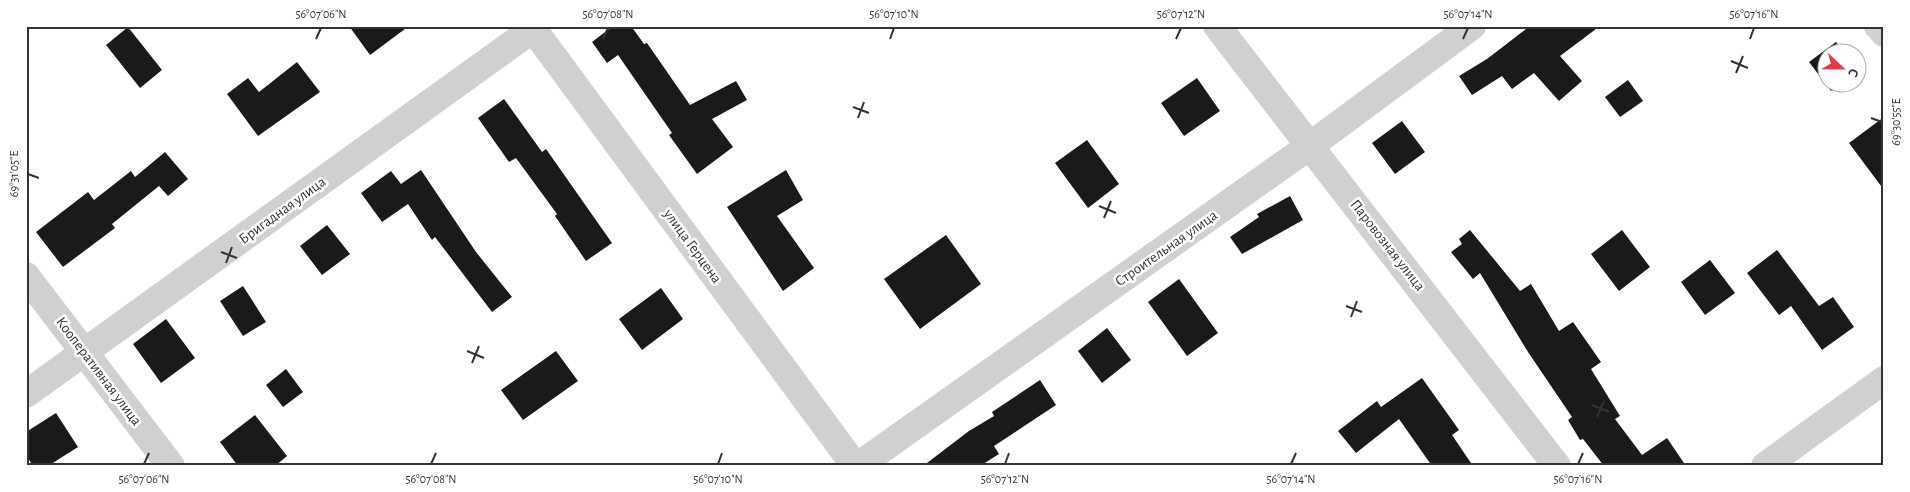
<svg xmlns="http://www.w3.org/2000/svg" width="1910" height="492" font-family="'Alegreya Sans',sans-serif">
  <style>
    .building { fill: #1a1a1a }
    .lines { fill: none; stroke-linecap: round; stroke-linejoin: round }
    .minor { stroke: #d0d0d0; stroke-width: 28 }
    .tertiary { stroke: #d0d0d0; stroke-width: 28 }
    .ticks { fill: none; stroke: #333; stroke-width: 2 }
    .labels { text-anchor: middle; stroke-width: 5; stroke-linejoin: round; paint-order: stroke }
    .street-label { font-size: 15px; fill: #333; stroke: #fff }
    .neatline { fill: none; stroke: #333; stroke-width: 2 }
    .ticks-label { font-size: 12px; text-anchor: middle; fill: #333 }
  </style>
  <rect width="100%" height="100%" fill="#fff"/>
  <path class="building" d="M349,26H409L370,55Z
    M613,26H631L644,44L647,43L690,105L736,81L747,100L712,119L733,147L697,174L669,135L672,133L618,55L607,63L592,42Z
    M1530,26H1600L1560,56L1582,81L1559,101L1534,73L1512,89L1502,76L1472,95L1459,76L1487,59Z
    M128,27L162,70L140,88L106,45Z
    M1836,42L1844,52H1828V82H1842L1831,91L1809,62Z
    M297,62L320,92L258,136L227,94L248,78L259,92Z
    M1197,78L1220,111L1184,136L1161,103Z
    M1628,80L1643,101L1620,117L1605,97Z
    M504,99L542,152L546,149L612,243L586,261L555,216L557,214L516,158L509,162L478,118Z
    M1884,117V190L1849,143Z
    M1402,121L1425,152L1395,174L1372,143Z
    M1087,140L1119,184L1088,208L1055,163Z
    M165,152L188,179L168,196L159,186L112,224L115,228L63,267L36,232L88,192L94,200L131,171L135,177Z
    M421,170L476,252L512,297L492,312L435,237L432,240L408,204L382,222L361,193L391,171L401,184Z
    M786,170L803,200L777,216L814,268L783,291L727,207Z
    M1290,196L1303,220L1242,254L1230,237L1259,217L1257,214Z
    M327,225L350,254L322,275L300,246Z
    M1470,230L1520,291L1531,284L1559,331L1573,322L1601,362L1591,369L1620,416L1615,419L1642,455L1667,438L1686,466H1604L1583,439L1580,440L1568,420L1572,417L1528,352L1480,273L1473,279L1451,252L1462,244L1459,239Z
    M1622,230L1650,267L1619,291L1591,254Z
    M946,235L981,284L920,329L884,279Z
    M1777,250L1819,306L1833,297L1854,327L1822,350L1791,306L1779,315L1747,273Z
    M1710,260L1735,293L1705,315L1681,282Z
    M1179,279L1218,333L1187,356L1148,302Z
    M243,286L266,322L243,336L220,301Z
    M661,288L683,319L642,350L619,319Z
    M166,319L195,358L161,383L133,344Z
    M1107,328L1131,360L1102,383L1078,351Z
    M556,351L578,381L523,420L501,390Z
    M286,369L303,392L283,407L266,385Z
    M1422,378L1459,430L1452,435L1473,466H1432L1399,419L1356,453L1338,431L1377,401L1381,407Z
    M1040,380L1056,405L994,446L999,454L980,466H923L969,431L994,416L992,412Z
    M56,413L78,447L48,466H33L26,455V432Z
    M255,415L287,456L275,466H238L220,442Z"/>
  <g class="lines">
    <path class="minor" d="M531,26L855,466
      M1217,26L1557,466
      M1878,26L1884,33
      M26,276L171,466
      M26,394L537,26
      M858,466L1311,145L1472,26"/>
    <path class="tertiary" d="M1765,466L1884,380"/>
  </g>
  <path class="ticks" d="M316,39L321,28M603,39L608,28M890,39L894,28M1176,39L1181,28M1463,39L1468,28M1750,39L1754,28M1731,61L1748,68M1736,73L1743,56M853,107L869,113M858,118L864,102M1871,118L1882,122M28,174L39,178M1099,206L1116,213M1104,218L1111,201M221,252L237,258M226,263L232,247M1346,306L1362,312M1351,317L1357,301M467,351L484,358M472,363L479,346M1592,405L1609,412M1597,417L1604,401M144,464L149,453M431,464L436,453M718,464L722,453M1005,464L1009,453M1291,464L1296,453M1578,464L1583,453"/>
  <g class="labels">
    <g class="street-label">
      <text transform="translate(282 210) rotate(-36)" y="5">Бригадная улица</text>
      <text transform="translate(1388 245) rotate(52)" y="5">Паровозная улица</text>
      <text transform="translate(693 246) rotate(54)" y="5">улица Герцена</text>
      <text transform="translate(1166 248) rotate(-35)" y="5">Строительная улица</text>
      <text transform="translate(99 371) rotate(53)" y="5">Кооперативная улица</text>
    </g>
  </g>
  <rect width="1910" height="492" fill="none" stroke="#ffffff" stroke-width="55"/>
  <g transform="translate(1842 68) rotate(112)"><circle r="24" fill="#ffffff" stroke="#adadad"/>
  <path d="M0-4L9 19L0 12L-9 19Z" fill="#e63946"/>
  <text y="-8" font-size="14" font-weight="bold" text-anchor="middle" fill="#333333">С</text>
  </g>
  <rect x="28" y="28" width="1854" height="436" class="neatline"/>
  <g class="ticks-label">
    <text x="321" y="18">56°07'06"N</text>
    <text x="608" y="18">56°07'08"N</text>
    <text x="894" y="18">56°07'10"N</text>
    <text x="1181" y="18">56°07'12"N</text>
    <text x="1468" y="18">56°07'14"N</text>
    <text x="1754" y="18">56°07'16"N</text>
    <text transform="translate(1896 122) rotate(-90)" y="4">69°30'55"E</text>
    <text transform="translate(14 174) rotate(-90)" y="4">69°31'05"E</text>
    <text x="144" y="483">56°07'06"N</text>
    <text x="431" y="483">56°07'08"N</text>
    <text x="718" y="483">56°07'10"N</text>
    <text x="1005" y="483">56°07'12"N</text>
    <text x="1291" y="483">56°07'14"N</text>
    <text x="1578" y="483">56°07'16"N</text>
  </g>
</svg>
